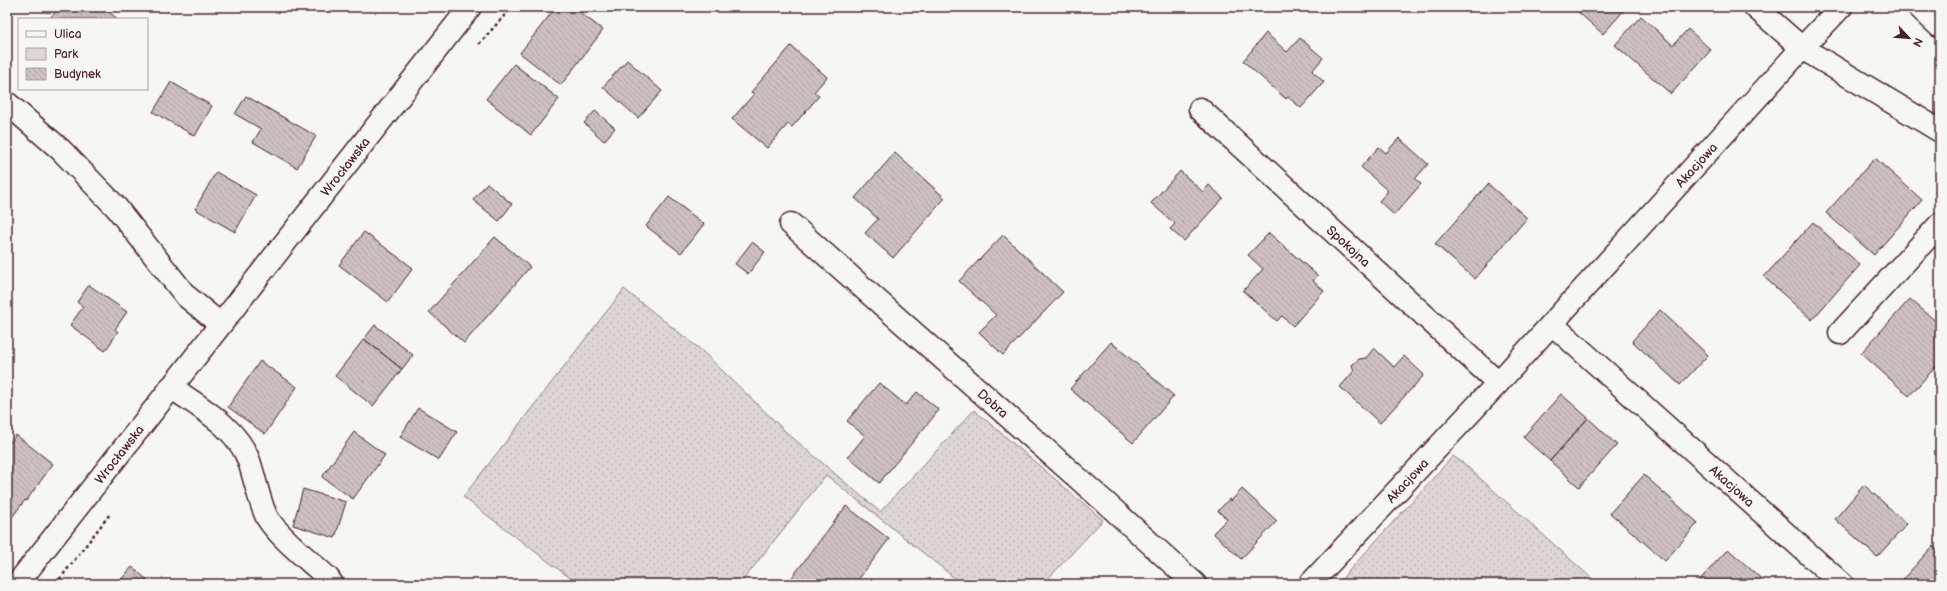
<svg xmlns="http://www.w3.org/2000/svg" width="1947" height="591" font-family="'Balsamiq Sans',sans-serif">
  <style>
    .green { fill: url(#green-dots); stroke: #947a80 }
    .building { fill: url(#building-back-hatch); stroke: #4a1f2b }
    .lines { fill: none; stroke-linecap: round; stroke-linejoin: round }
    .minor-casing { stroke: #4a1f2b; stroke-width: 25 }
    .path { stroke: #4a1f2b; stroke-width: 2.5; stroke-dasharray: 3 3; stroke-linecap: butt }
    .minor { stroke: #f6f6f2; stroke-width: 22 }
    .labels { text-anchor: middle; stroke-width: 3.5; stroke-linejoin: round; paint-order: stroke }
    .street-label { font-size: 13px; fill: #4a1f2b; stroke: #f6f6f2 }
  </style>
  <defs>
    <pattern id="green-dots" width="8" height="8" patternUnits="userSpaceOnUse"><rect width="8" height="8" fill="#ddd6d5"/><path d="M2 2h.1M6 6h.1" fill="none" stroke="#bfb7b7" stroke-width="1.8" stroke-linecap="round"/></pattern>
    <pattern id="building-back-hatch" width="6" height="6" patternUnits="userSpaceOnUse"><rect width="6" height="6" fill="#ccc1c0"/><path d="M-1 5l2 2M0 0l6 6M5-1l2 2" fill="none" stroke="#b1a5a5"/></pattern>
  </defs>
  <rect width="100%" height="100%" fill="#f6f6f2"/>
  <filter id="ink" filterUnits="userSpaceOnUse"><feTurbulence type="fractalNoise" baseFrequency=".025" numOctaves="2"/><feDisplacementMap in="SourceGraphic" scale="8" xChannelSelector="R" yChannelSelector="G"/><feConvolveMatrix kernelMatrix="1 2 1 2 8 2 1 2 1" color-interpolation-filters="sRGB"/></filter>
  <g filter="url(#ink)">
    <path class="green" d="M624,289L701,350L786,432L880,512L974,410L1103,520L1043,584H962L826,475L740,584H578L463,497Z
      M1453,456L1463,463L1598,584H1337Z"/>
    <path class="building" d="M60,7H76L79,10L82,7H104L117,19H49Z
      M556,7H573L603,30L561,85L520,53Z
      M1580,7H1627L1603,34L1577,11Z
      M1641,16L1673,45L1688,29L1711,50L1671,94L1615,45Z
      M1266,33L1287,52L1300,38L1323,58L1312,71L1324,82L1301,108L1288,97L1286,99L1243,61Z
      M791,46L827,77L814,92L819,96L792,127L788,124L767,148L732,119L754,94L751,92Z
      M627,60L662,91L638,118L603,87Z
      M514,64L559,99L531,135L486,99Z
      M171,82L212,106L195,136L153,112Z
      M246,96L316,136L297,168L253,142L261,129L235,114Z
      M595,111L615,128L604,141L584,123Z
      M1399,138L1428,164L1415,179L1421,184L1394,215L1379,201L1388,191L1361,167L1379,147L1386,153Z
      M895,153L945,198L893,258L865,233L878,219L855,198Z
      M1875,158L1922,200L1874,255L1826,213Z
      M1180,171L1203,192L1209,185L1223,198L1184,241L1170,229L1175,224L1151,203Z
      M216,172L256,195L235,232L195,209Z
      M487,183L512,204L499,221L473,200Z
      M1488,184L1527,218L1475,279L1435,244Z
      M669,197L704,224L681,253L646,226Z
      M1813,222L1860,265L1812,320L1764,277Z
      M364,232L413,268L388,302L339,265Z
      M1269,233L1318,276L1313,281L1324,291L1293,326L1282,316L1277,321L1243,291L1263,269L1248,255Z
      M1003,235L1063,292L1003,355L979,332L996,315L959,281Z
      M495,237L530,267L464,343L429,312Z
      M752,242L765,252L748,274L735,264Z
      M89,285L127,312L115,329L118,332L105,351L70,325L83,307L77,302Z
      M1910,299L1940,325V362L1909,396L1861,353Z
      M1660,310L1708,355L1680,385L1632,341Z
      M375,325L413,355L402,369L364,339Z
      M364,339L402,369L373,406L335,376Z
      M1111,342L1174,396L1133,443L1070,389Z
      M1374,348L1394,367L1404,356L1424,375L1380,423L1340,387L1354,371L1352,365L1359,359L1366,358Z
      M260,361L297,387L265,434L228,407Z
      M879,383L906,405L917,392L939,410L879,483L848,457L865,436L847,421Z
      M1561,394L1588,418L1550,461L1523,437Z
      M418,408L457,432L439,460L400,437Z
      M1588,418L1617,445L1579,487L1550,461Z
      M354,432L385,455L353,499L322,477Z
      M16,435L53,464L26,501L25,500L9,521L7,520V446Z
      M1644,475L1698,523L1665,561L1610,513Z
      M1864,485L1907,524L1877,557L1835,519Z
      M303,489L346,502L335,538L293,525Z
      M1242,489L1277,521L1241,559L1213,533L1227,519L1218,511L1229,499L1231,501Z
      M846,506L889,539L855,584H787Z
      M1933,546L1940,553V584H1908L1903,579Z
      M1728,549L1767,584H1696Z
      M132,567L152,584H117Z"/>
    <g class="lines">
      <g class="minor-casing">
        <g id="minor">
          <path d="M1755,7L1802,48L1940,131"/>
          <path d="M1919,7L1940,27"/>
          <path d="M7,103L61,150L116,207L186,296L220,324"/>
          <path id="s1" d="M1200,109L1498,383"/>
          <path id="s2" d="M791,224L1106,503L1195,584"/>
          <path id="s3" d="M1552,324L1842,584"/>
          <path d="M1840,333L1940,224"/>
          <path d="M171,387C199,407 237,427 249,461C254,475 261,509 268,519C281,539 310,561 328,578L332,584"/>
          <path id="s4" d="M17,584L470,7"/>
          <path id="s5" d="M1310,584L1498,383L1802,48L1841,7"/>
        </g>
      </g>
      <path class="path" d="M479,44L512,7
        M56,584L110,514"/>
      <use href="#minor" class="minor"/>
    </g>
  </g>
  <g class="labels">
    <g class="street-label">
      <text dy="5" stroke="none"><textPath href="#s5" startOffset="570">Akacjowa</textPath></text>
      <text dy="5" stroke="none"><textPath href="#s4" startOffset="531">Wrocławska</textPath></text>
      <text dy="5" stroke="none"><textPath href="#s1" startOffset="202">Spokojna</textPath></text>
      <text dy="5" stroke="none"><textPath href="#s2" startOffset="270">Dobra</textPath></text>
      <text dy="5" stroke="none"><textPath href="#s4" startOffset="165">Wrocławska</textPath></text>
      <text dy="5" stroke="none"><textPath href="#s5" startOffset="142">Akacjowa</textPath></text>
      <text dy="5" stroke="none"><textPath href="#s3" startOffset="242">Akacjowa</textPath></text>
    </g>
  </g>
  <rect width="1947" height="591" fill="none" stroke="#f6f6f2" stroke-width="24"/>
  <rect x="12" y="12" width="1923" height="567" fill="none" stroke="#4a1f2b" stroke-width="1.5" filter="url(#ink)"/>
  <rect x="18" y="18" width="130" height="72" fill="#f6f6f2" stroke="#b1a0a2"/>
  <rect x="26" y="31" width="20" height="6" fill="#f6f6f2" stroke="#b1a0a2"/>
  <text x="54" y="38" font-size="12" fill="#4a1f2b">Ulica</text>
  <rect x="26" y="48" width="20" height="12" fill="#ddd6d5" stroke="#b1a0a2"/>
  <text x="54" y="58" font-size="12" fill="#4a1f2b">Park</text>
  <rect x="26" y="68" width="20" height="12" fill="url(#building-back-hatch)" stroke="#b1a0a2"/>
  <text x="54" y="78" font-size="12" fill="#4a1f2b">Budynek</text>
  <g transform="translate(1909 38) rotate(116)" stroke="#f6f6f2" stroke-width="3" paint-order="stroke">
  <path d="M0-3L7 15L0 10L-7 15Z" fill="#4a1f2b"/>
  <text y="-6" font-size="11" font-weight="bold" text-anchor="middle" fill="#4a1f2b">N</text>
  </g>
</svg>
